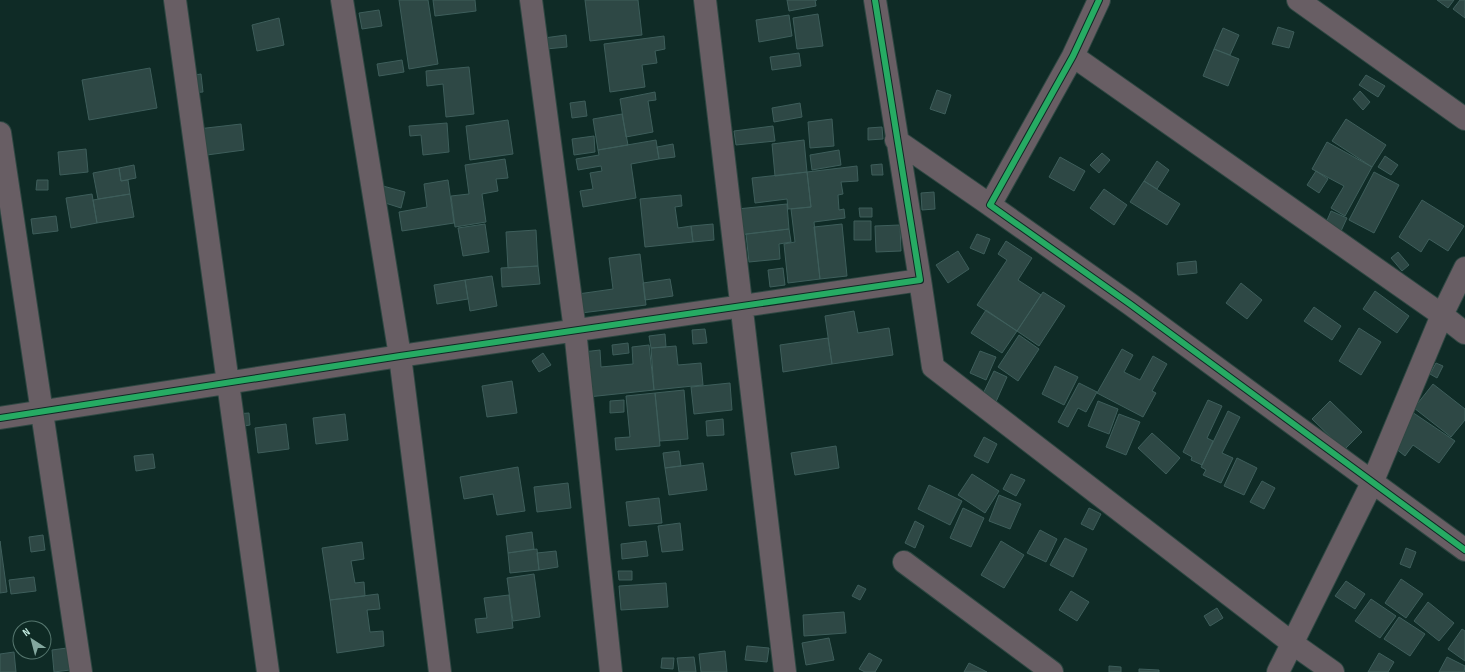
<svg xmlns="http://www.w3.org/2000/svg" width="1465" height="672" font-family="'Sofia Sans Condensed',sans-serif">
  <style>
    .building { fill: #2e4845; stroke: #3e5e5b }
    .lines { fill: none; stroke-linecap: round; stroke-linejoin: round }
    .minor-casing { stroke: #2e4742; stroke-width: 24 }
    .minor { stroke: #685e64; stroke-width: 22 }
    .cycleway-casing { stroke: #0e2a24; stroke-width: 8 }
    .cycleway { stroke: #26ab63; stroke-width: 6 }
  </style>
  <rect width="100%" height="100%" fill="#0f2b26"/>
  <path class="building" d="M399,0H428L438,64L409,69Z
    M433,0H475L476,11L435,16Z
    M585,0H638L642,35L590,41Z
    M787,0H817H815L816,6L789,11Z
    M1437,0H1454L1448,8Z
    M1460,0H1465V18L1453,9Z
    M379,10L382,26L362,29L359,13Z
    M818,14L823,46L797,49L793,18Z
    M789,15L792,36L759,42L756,20Z
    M279,18L284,45L257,51L252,25Z
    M1278,27L1294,32L1289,48L1272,44Z
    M1223,28L1239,35L1230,55L1214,49Z
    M566,35L567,47L546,49L544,38Z
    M664,36L665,49L655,51L657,63L642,65L645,87L610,92L604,44Z
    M1214,49L1239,59L1228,86L1203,76Z
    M799,53L801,66L772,70L770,57Z
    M402,60L404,72L379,76L377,64Z
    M469,67L474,114L446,117L443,84L427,86L426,71Z
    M150,68L157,108L89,120L82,80Z
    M201,74L203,92L189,93L188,76Z
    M1366,75L1385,86L1378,97L1359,85Z
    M937,90L951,95L945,114L930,109Z
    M1360,91L1370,102L1363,110L1353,99Z
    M655,92L656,100L648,101L653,132L626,137L620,99Z
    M585,101L587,116L572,118L570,103Z
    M800,103L802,117L774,122L772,108Z
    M622,114L628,145L598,150L593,119Z
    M832,119L834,146L810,148L808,122Z
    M1346,119L1386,145L1372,167L1332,141Z
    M508,120L513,154L470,160L466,126Z
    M447,123L449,152L423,155L421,135L410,136L409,126Z
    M241,124L244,150L192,157L189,130Z
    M773,126L775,141L736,145L734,131Z
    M882,127L883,139L868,140V128Z
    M594,136L595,152L574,155L572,139Z
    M656,140L659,159L631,164L636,198L583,207L580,191L593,189L590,173L602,171L601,166L578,170L576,159L599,155L598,150Z
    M804,140L807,172L775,176L772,144Z
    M1327,142L1372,167L1345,216L1331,208L1344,186L1312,169Z
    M673,144L675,157L659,159L657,147Z
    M86,149L88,172L60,175L58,152Z
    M839,150L841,165L812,170L810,155Z
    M1102,153L1110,160L1099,173L1090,165Z
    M1385,156L1398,165L1391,175L1378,167Z
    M1060,157L1085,171L1074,191L1049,177Z
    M505,159L508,178L496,179L498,191L482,194L486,222L455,227L451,196L469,194L465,165Z
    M1157,161L1169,170L1157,189L1144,181Z
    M882,164L883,175H872L871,165Z
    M134,165L136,178L121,181L119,168Z
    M857,166L858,181L841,182L843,194L838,195L839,210L844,209L845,218L814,222L820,279L788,283L784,244L795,242L791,209L811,207L807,172Z
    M119,168L121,181L128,180L130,194L98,199L93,173Z
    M1316,171L1328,179L1319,193L1307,185Z
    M807,172L811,207L788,209L787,199L755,203L752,178Z
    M1374,172L1399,185L1374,233L1349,220Z
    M37,180H48V190H36Z
    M448,180L454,223L402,231L399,212L427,207L424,184Z
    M1144,181L1180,204L1167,225L1130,202Z
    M383,186L405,192L401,208L379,201Z
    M1104,189L1127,205L1114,225L1090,208Z
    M934,192L935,209L922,210L921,193Z
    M92,194L97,223L71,228L66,198Z
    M130,194L134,217L97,223L93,200Z
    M681,195L682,206L675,207L678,228L691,226L693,242L645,247L640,199Z
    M1422,200L1464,226L1448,251L1429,239L1421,252L1399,237Z
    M787,204L789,229L739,235L737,209Z
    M859,208H872V217H860Z
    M1331,211L1347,218L1341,231L1325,225Z
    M56,216L58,231L33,234L31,219Z
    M854,221H871V240H854Z
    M485,224L489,252L463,256L458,228Z
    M713,224L714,240L693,242L691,226Z
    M842,224L847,276L820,279L814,227Z
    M900,225L901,251L876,252L875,226Z
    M789,229L791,242L779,244L780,259L749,262L746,234Z
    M536,230L538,266L508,268L506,232Z
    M977,234L990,239L984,254L970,248Z
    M1006,241L1032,258L1018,280L1041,295L1017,331L977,305L1007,260L998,254Z
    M958,251L969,269L948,283L936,265Z
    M1398,252L1409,265L1402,271L1391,258Z
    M640,254L646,305L581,313L578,294L613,289L609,258Z
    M1196,261L1197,273L1178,275L1177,263Z
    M538,266L540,284L502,287L501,268Z
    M783,268L785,285L770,287L768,270Z
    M492,276L497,306L470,311L465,280Z
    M670,279L673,296L645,300L643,283Z
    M465,280L468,299L437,304L434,285Z
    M1241,283L1262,300L1247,319L1226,303Z
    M1375,291L1409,316L1397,333L1363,309Z
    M1043,292L1065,306L1039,346L1017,331Z
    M1314,307L1341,326L1332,340L1304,321Z
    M986,310L1017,331L1002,353L971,333Z
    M854,311L858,333L889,328L893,355L832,364L825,316Z
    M1359,328L1381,342L1361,375L1339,361Z
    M705,329L707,343L693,344L692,330Z
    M665,334L666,347L651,348L649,336Z
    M1019,335L1039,349L1018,381L998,367Z
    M828,338L832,364L783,372L780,345Z
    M628,343L629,353L613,355L612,345Z
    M649,345L654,390L588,397L583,352L600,350L601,367L633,364L632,347Z
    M676,346L678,365L701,363L703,385L654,390L651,348Z
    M1122,349L1133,355L1124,372L1140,380L1153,356L1167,364L1152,391L1156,393L1143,417L1097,393Z
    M980,351L996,357L986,380L970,373Z
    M543,353L551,365L539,372L532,361Z
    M1436,363L1443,366L1437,378L1430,374Z
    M1055,366L1078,377L1064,405L1042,394Z
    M994,371L1007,377L995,404L981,398Z
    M512,381L517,413L487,417L482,386Z
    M730,383L732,410L694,414L691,387Z
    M1079,383L1097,392L1086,412L1078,408L1068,427L1058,422Z
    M1433,384L1465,409V420L1451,437L1414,408Z
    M684,390L688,439L660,441L655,393Z
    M655,393L660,446L616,450L615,438L630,437L626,396Z
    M624,400V412L610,413V401Z
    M1208,400L1222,406L1207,438L1213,441L1202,465L1191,460L1192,457L1183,452Z
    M1098,401L1118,409L1109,434L1088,426Z
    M1330,401L1362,432L1344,450L1312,419Z
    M1228,411L1240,417L1222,453L1233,458L1221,483L1203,475L1206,470L1201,467Z
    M1412,412L1455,441L1439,463L1413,445L1405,456L1395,448Z
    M249,413L250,425L238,427L236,414Z
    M345,414L348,440L316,444L313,418Z
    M1119,414L1140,422L1126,455L1106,447Z
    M723,419L724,435L707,436L706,421Z
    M286,424L289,449L258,453L255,428Z
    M1152,433L1180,458L1166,474L1138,448Z
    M984,437L997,444L988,463L974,456Z
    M836,446L839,468L795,475L791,453Z
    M679,451L681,466L665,468L663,453Z
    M153,454L155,468L136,471L134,456Z
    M1237,458L1257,468L1244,495L1224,486Z
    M703,463L707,490L669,495L665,468Z
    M518,467L525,511L497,515L493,494L464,499L460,477Z
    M972,474L999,491L985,513L958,495Z
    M1011,474L1025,480L1016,496L1003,489Z
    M1262,481L1275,488L1264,509L1250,502Z
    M568,483L571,508L537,512L534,487Z
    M929,485L962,501L950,525L918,509Z
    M999,495L1021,504L1010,529L989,521Z
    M659,498L662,523L629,526L626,502Z
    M963,508L984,518L971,547L950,538Z
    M1089,508L1101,514L1093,530L1081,524Z
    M915,521L924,526L915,548L905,543Z
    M680,523L683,550L662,552L658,526Z
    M1040,530L1057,539L1046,562L1027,553Z
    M532,532L534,549L508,553L506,536Z
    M43,535L45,550L31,552L29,537Z
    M1065,538L1087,549L1073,577L1050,565Z
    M0,541L7,592L0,593Z
    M646,541L648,556L622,559L621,544Z
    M1001,541L1024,555L1004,588L981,575Z
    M362,542L364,559L351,561L355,583L364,582L365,596L330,600L322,548Z
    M1406,548L1416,552L1410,568L1400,564Z
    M537,549L539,570L510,573L508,553Z
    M556,551L558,567L539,570L537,553Z
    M618,571H632V580H619Z
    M534,574L540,617L513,621L507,578Z
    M34,577L36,591L11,594L9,580Z
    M1401,579L1423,594L1406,618L1385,603Z
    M1346,581L1365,594L1355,609L1335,596Z
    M666,583L668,607L621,610L619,586Z
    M858,585L866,589L860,600L852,596Z
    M1071,591L1089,602L1077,621L1059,610Z
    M378,594L380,609L367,610L370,632L383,631L384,646L337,653L330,600Z
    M509,595L513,628L477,633L475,619L487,618L484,598Z
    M1371,599L1396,616L1380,638L1355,621Z
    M1428,602L1454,623L1439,641L1414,621Z
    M1217,608L1223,618L1210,626L1204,616Z
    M844,612L846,633L804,636L803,615Z
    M1399,617L1425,634L1410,656L1384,639Z
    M1462,629L1465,631V661L1448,649Z
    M829,638L834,660L806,665L802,643Z
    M747,646L769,648L767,662L745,660Z
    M67,648L70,670L54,672L52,650Z
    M725,651L727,672H701L699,654Z
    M14,652L16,672H0V654Z
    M869,653L882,660L875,672H865L859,669Z
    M1379,653L1394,662L1388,672H1368Z
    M694,657L696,672H679L677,658Z
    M1447,657L1465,666L1464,672H1439Z
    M662,658H674L673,669L661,668Z
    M969,663L987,672H964Z
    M1109,666L1121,667V672H1109Z
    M1139,669L1159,670V672H1139Z"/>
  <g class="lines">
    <g class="minor-casing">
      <path id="minor" d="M175,0L268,672
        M342,0L400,356L440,672
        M531,0L575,330L611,672
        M705,0L785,672
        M1099,0L1073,56L990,205L1130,304L1465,550
        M1298,0L1465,119
        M1073,56L1442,315L1465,333
        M0,133L81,672
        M896,140L990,205
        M920,280L933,367L1292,643L1333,672
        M0,418L400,356L920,280L875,0
        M904,562L1052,672
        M1278,672L1372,483L1442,315L1465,268"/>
    </g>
    <use href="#minor" class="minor"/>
    <g class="cycleway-casing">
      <path id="cycleway" d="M1099,0L1073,56L990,205L1130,304L1465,550
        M0,418L400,356L920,280L875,0"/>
    </g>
    <use href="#cycleway" class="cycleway"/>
  </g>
  <g transform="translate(32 640) rotate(324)"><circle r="19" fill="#0e2a24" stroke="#56776f"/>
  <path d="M0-3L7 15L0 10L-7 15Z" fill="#83a79e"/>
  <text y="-6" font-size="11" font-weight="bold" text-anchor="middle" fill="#c1eadf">N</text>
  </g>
</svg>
